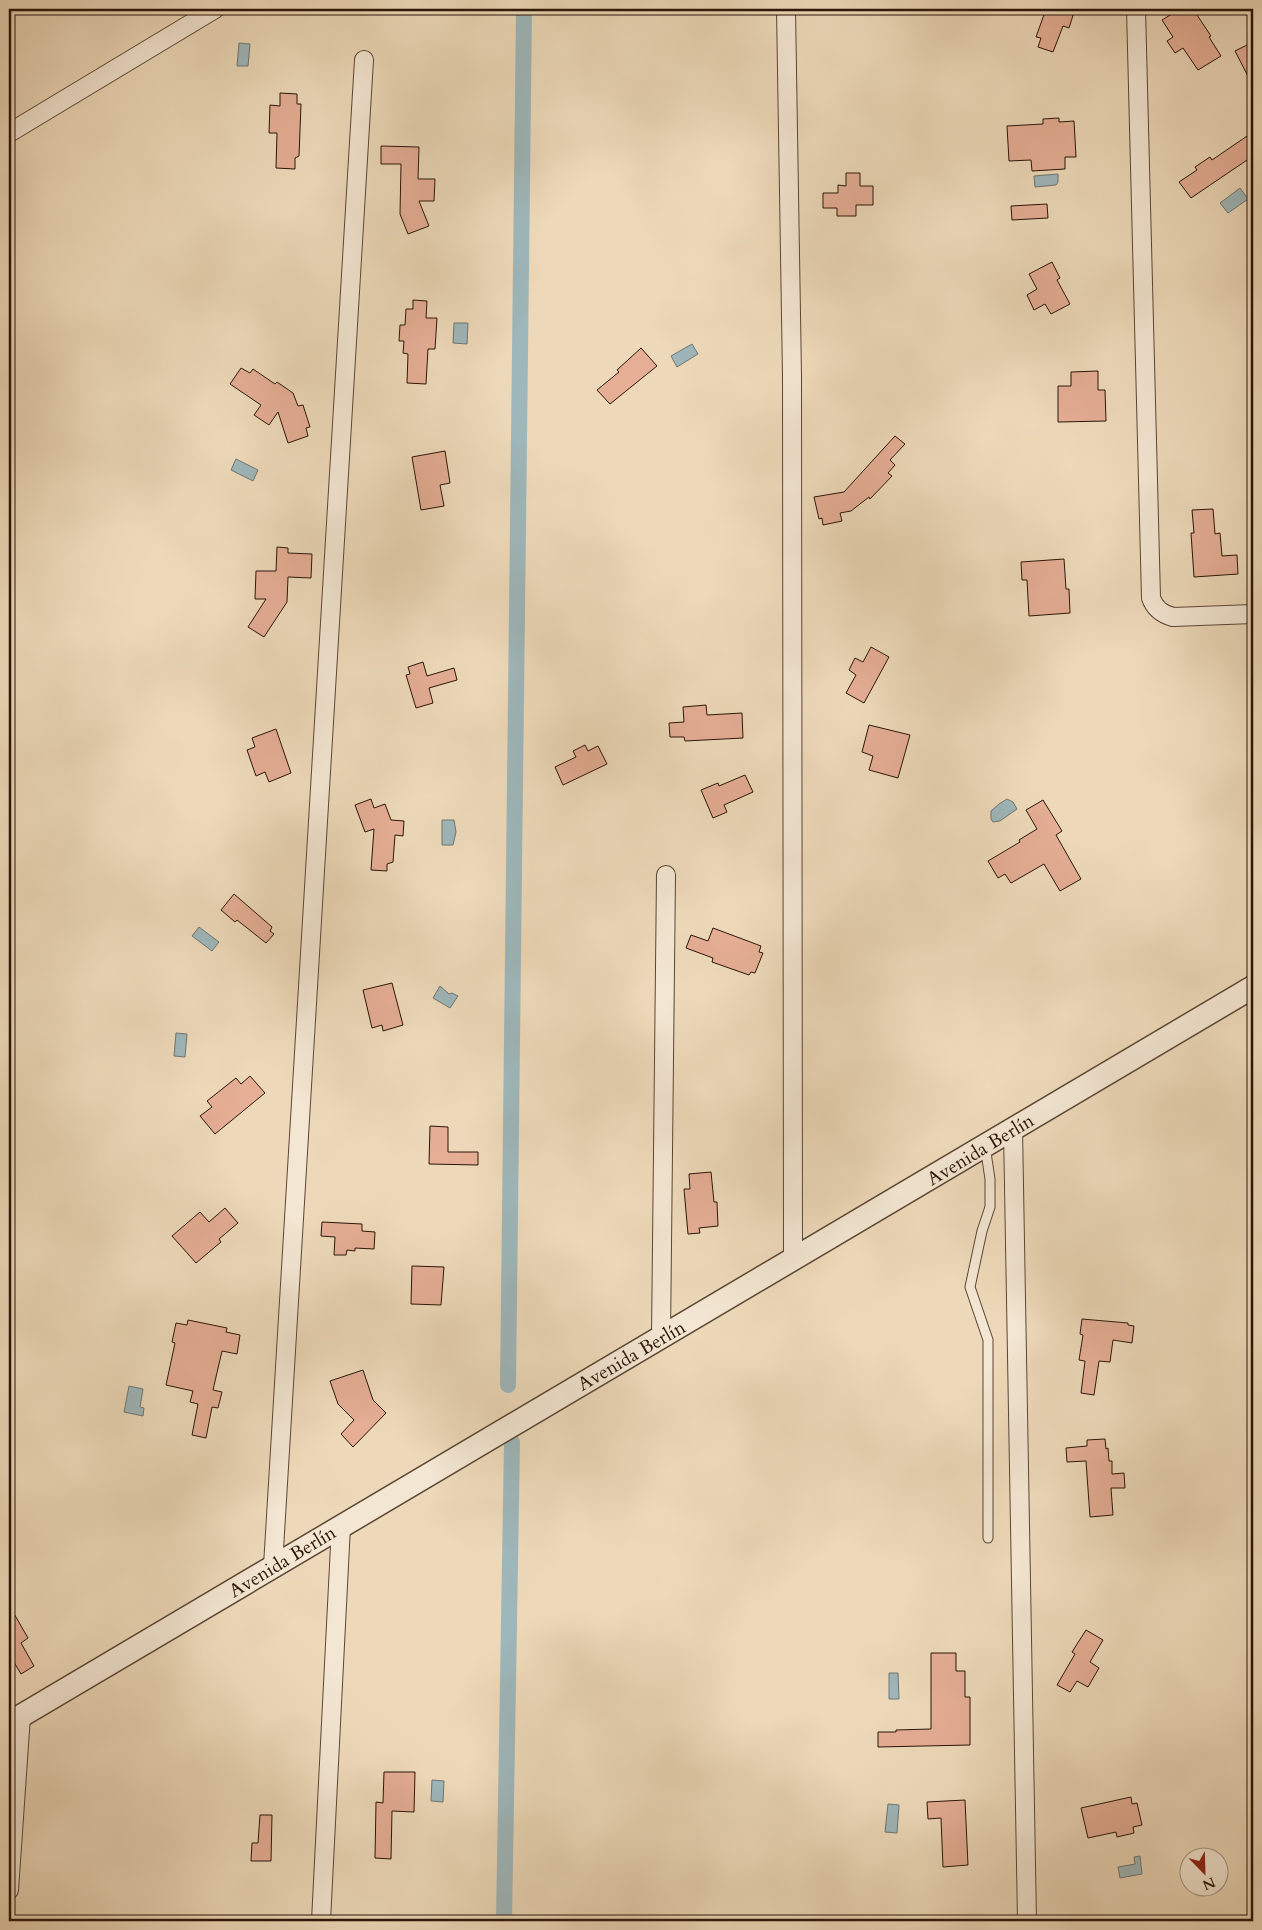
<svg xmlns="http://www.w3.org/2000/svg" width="1262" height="1930" font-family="Cardo,serif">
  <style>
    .water { fill: #9eb7bb; stroke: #707673 }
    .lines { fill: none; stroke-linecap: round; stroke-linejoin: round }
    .canal { stroke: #9eb7bb; stroke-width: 16 }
    .building { fill: #e5ae95; stroke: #2a1508 }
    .service-casing { stroke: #5b4634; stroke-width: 11 }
    .minor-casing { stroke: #5b4634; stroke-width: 20 }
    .tertiary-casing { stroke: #5b4634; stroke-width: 25 }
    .service { stroke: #f3e6d2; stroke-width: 9 }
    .minor { stroke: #f3e6d2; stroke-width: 18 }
    .tertiary { stroke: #f3e6d2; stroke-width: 22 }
    .labels { text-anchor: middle; stroke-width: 4; stroke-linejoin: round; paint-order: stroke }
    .street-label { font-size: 19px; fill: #2a1508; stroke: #f3e6d2 }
  </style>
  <rect width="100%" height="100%" fill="#edd9b9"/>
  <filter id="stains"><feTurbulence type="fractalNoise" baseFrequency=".004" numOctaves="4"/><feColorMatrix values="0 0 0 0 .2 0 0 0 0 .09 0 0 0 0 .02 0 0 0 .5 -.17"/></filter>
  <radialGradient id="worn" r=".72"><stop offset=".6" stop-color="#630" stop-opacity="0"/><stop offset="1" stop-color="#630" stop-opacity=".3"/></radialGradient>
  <path class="water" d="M239,43L250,44L248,66H237Z
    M1058,174V182L1056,185L1035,187L1034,176Z
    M1240,188L1248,199L1228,213L1220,203Z
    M454,323H468L467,344L453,343Z
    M692,344L698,354L677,367L671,356Z
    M236,459L258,470L253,481L231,470Z
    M1007,799L1013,802L1017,809L1000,821L993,822L991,819V811L999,804Z
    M442,820H454L456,832L453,845H442Z
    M199,927L219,942L212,951L192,936Z
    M440,986L449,994L452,993L458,996L450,1008L433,998Z
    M176,1033L187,1034L185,1057L174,1056Z
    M129,1386L143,1389L140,1407L144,1408L143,1416L124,1412Z
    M889,1673H898L899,1699H889Z
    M432,1780L444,1781L443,1802L431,1801Z
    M888,1804L899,1805L897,1833L885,1832Z
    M1140,1856L1142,1874L1120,1878L1118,1867L1135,1864L1134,1857Z"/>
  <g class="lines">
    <path class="canal" d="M508,1385L524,9
      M504,1921L512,1442"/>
  </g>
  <path class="building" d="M1046,9H1075L1069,28L1063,26L1053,52L1038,47L1041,38L1036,37Z
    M1180,9H1193L1211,36L1209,37L1221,56L1198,70L1183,48L1175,53L1167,41L1173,37L1162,20Z
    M1253,42V86L1235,51Z
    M280,93L297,94V104H301L299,156L295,158V169L276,168L277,133H269L270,105L280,106Z
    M1059,118V122L1074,121L1076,157H1065V169L1032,171L1031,160L1009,161L1007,126L1043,124V119Z
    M1253,132V156L1191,198L1179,182L1197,170L1195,167L1210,157L1212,160Z
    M381,146L419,147L418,179H435L434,201H419L429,226L408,234L400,214L401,164H381Z
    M846,173H860V186H873V205H856V216H837V208H823V193H838V185L846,186Z
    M1047,204L1048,218L1012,220L1011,206Z
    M1052,262L1060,278L1057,280L1070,304L1051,314L1045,304L1034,310L1027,295L1037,289L1029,274Z
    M413,300L427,301L426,318H437L435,349H428L426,384L407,383L408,354L403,353L404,341H399L400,325H405L406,309H413Z
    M641,348L657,366L610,404L597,390L619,372L617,370Z
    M241,368L250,373L253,369L275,384L277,382L293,393L298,406L303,405L310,427L306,428L308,436L288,443L278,412L269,425L254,415L261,405L230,384Z
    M1098,371V390H1105L1106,421L1058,422V386H1071V372Z
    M895,436L905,444L890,460L895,465L888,473L892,476L870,499L869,497L851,511L840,513L842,521L823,525L822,518L819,519L814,497L844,492Z
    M445,451L450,483L440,485L444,506L421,510L412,457Z
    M1213,509L1215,534L1220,533L1222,556L1237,555L1238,574L1194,577L1191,533H1194L1192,510Z
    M277,547L288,548V553L312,554L311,578L288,577L287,602L264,637L248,627L266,599H255L256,571H276Z
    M1064,559L1066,589H1069L1070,613L1029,616L1027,580H1022L1021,562Z
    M871,647L889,657L864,703L846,693L856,675L849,670L855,658L863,662Z
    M423,662L427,676L454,668L457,680L429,688L433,703L416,708L406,675L410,674L408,667Z
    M706,705L707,715L742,713L743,738L685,741L684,737H670L669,723L684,722L683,707Z
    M869,725L910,735L898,778L869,770L873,756L862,752Z
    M276,729L291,773L269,782L265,772L256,776L247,750L255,747L252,738Z
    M585,745L588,751L598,746L607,764L563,785L555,767L576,757L573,751Z
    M745,775L753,792L724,805L727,812L713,818L701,790L718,783L719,786Z
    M371,799L374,808L385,804L391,820L404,821L403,836L395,835L393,862L387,864V871L371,870L374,829L365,832L355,805Z
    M1043,800L1062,831L1056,835L1081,879L1060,891L1044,864L1011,883L1005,874L998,878L988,861L1020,842L1019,840L1037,829L1026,810Z
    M234,894L272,927L270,931L274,934L266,943L237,920L235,922L221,910Z
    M713,928L761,946L759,952L763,953L755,973L751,972L749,975L712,962L713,958L686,948L691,935L708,941Z
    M392,983L403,1025L383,1031L382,1025L372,1028L363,990Z
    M250,1076L265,1093L215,1134L200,1116L212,1107L207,1101L236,1078L241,1084Z
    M430,1126L448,1127V1152H478V1165L429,1164Z
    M711,1172L714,1202H717L718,1226L699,1228L700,1233L688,1234L684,1189H690L689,1174Z
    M225,1208L238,1223L219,1239L221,1242L196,1263L172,1236L200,1212L209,1222Z
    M322,1222L362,1224V1231L375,1232L374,1249L355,1248V1251L347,1250L346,1255H334L335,1237L321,1236Z
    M412,1266L444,1267L441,1305L411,1304Z
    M1082,1319L1128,1323V1325L1134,1326L1132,1343L1113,1340L1110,1362L1099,1361L1094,1395L1081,1393L1085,1361L1079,1360L1083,1335L1080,1334Z
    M188,1320L227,1328L226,1332L240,1335L237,1354L222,1351L213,1390L222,1392L218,1408L212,1407L206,1438L192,1435L198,1404L190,1402L193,1391L166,1385L175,1343L172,1342L176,1323L187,1325Z
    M363,1370L373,1400L386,1413L353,1447L341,1434L354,1420L338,1404L330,1381Z
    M1105,1439L1106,1449L1108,1448L1109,1461H1112V1474L1124,1473L1125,1488H1111L1113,1515L1090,1517L1086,1461L1067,1462L1066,1448L1087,1446V1440Z
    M9,1605L28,1638L21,1643L34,1666L21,1674L9,1654Z
    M1086,1630L1103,1640L1090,1662L1099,1668L1088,1687L1077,1681L1070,1692L1057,1685L1075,1654L1072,1652Z
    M931,1653H956V1671H965V1697H970V1745L878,1747V1732H896V1730L931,1729Z
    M384,1772H415L414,1812L392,1811L391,1859L375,1858L376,1802L383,1803Z
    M1131,1797L1132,1804L1137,1803L1142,1825L1133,1827L1134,1833L1117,1837L1116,1832L1088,1838L1081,1808Z
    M965,1800L968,1865L943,1867L941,1818L928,1819L927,1802Z
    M260,1815H272L271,1861H251L252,1843H258Z"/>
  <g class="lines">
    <g class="service-casing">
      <path id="service" d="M985,1146L990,1179V1207L982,1231L970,1287L988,1340V1538"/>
    </g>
    <g class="minor-casing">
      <path id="minor" d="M786,9L792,376L793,1260
        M1136,9L1151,598C1155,609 1162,614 1173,617L1253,614
        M9,133L215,9
        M1013,1129L1027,1921
        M661,1337L666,875
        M273,1566L364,60
        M9,1890L21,1716
        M321,1921L341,1526"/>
    </g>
    <g class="tertiary-casing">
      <path id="tertiary" d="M9,1723L1253,987"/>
    </g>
    <use href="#service" class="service"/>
    <use href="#minor" class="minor"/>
    <use href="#tertiary" class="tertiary"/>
  </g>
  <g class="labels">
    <g class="street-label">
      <text transform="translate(980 1149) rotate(-31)" y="7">Avenida Berlín</text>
      <text transform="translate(631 1355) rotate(-30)" y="7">Avenida Berlín</text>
      <text transform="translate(282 1561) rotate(-31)" y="7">Avenida Berlín</text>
    </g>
  </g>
  <rect width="1262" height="1930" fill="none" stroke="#edd9b9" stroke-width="30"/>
  <rect x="10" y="10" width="1242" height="1910" fill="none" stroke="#2a1508" stroke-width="2.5"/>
  <rect x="15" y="15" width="1232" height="1900" fill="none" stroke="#2a1508"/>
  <g transform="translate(1204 1872) rotate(157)"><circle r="24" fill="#f3e6d2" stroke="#a39281"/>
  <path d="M0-4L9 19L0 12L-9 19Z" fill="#8f2418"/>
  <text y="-8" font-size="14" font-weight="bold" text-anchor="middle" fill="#2a1508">N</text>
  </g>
  <rect width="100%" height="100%" filter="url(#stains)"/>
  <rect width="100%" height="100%" fill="url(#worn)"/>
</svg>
